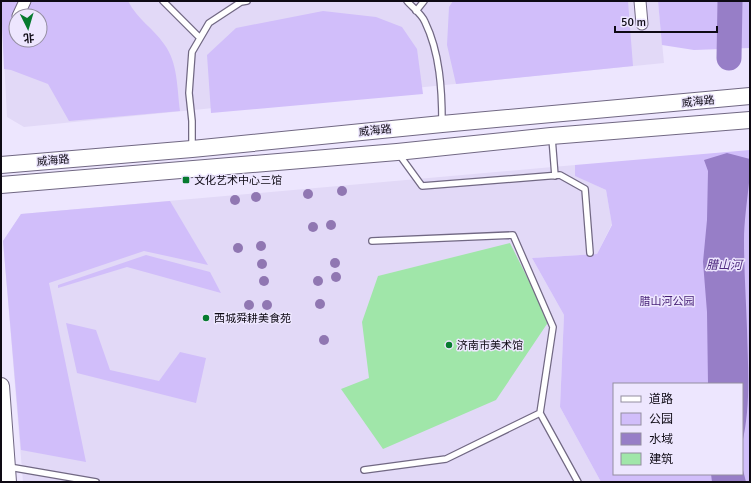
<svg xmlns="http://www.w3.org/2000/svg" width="751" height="483" font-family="Signika,'Noto Sans SC',sans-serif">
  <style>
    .built { fill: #e2d9f7; fill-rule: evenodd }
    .green { fill: #d1befa; fill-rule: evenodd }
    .water { fill: #977ec7 }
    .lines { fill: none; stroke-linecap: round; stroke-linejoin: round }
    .river { stroke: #977ec7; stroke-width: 25 }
    .building { fill: #a0e6a9 }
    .lane-casing { stroke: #716883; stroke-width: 8 }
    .street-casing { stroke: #716883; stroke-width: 13 }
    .secondary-casing { stroke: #716883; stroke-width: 18 }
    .lane { stroke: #fff; stroke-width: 5.5 }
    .street { stroke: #fff; stroke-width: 11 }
    .secondary { stroke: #fff; stroke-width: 16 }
    .tree { fill: #9077b2 }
    .poi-dot { fill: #067a2f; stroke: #ede6fe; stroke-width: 1.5 }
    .labels { text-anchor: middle; stroke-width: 3; stroke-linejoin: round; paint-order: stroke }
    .street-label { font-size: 11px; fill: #0e0a14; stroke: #ede6fe }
    .poi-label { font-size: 11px; fill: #0e0a14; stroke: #ede6fe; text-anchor: start }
    .park-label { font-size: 11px; fill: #431c73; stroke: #ede6fe }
    .water-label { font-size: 12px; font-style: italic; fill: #4d287f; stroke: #ede6fe }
  </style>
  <rect width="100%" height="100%" fill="#ede6fe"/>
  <path class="built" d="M1,1H658L664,63L24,127L7,117ZM16,16H40V40H16Z
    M575,165L576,176L606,190L612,224L597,254L532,258L564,315L560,407L601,482H23L3,241L21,214Z"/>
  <path class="green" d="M1,1H128C138,20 153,28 164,44C178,62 177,89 180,111L69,121L48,84L11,70L4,69ZM16,16H40V40H16Z
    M453,1H628L633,66L456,84L447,45L449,7Z
    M658,1H750V48L694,50L662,45Z
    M323,11L376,17L402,27L417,49L423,94L211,113L207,55L236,28Z
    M750,150V482H601L560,407L564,315L532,258L597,254L612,225L606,190L575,176V165ZM614,384H742V474H614Z
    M170,201L208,265L144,251L49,283L86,462L21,450L3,241L21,214Z
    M146,255L210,272L221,293L127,267L58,288V285Z
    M66,323L96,330L110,370L159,381L180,352L206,358L196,403L77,373Z"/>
  <path class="water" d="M727,153L750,159V180L749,183C747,202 744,222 744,241C744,270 746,300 747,329C748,369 751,406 742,444V384H708L707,312L703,262L707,220L708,171L704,160Z
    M742,466L746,482H712L711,474H742Z"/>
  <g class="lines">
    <path class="river" d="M729,58L730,1"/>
  </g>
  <path class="building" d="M510,243L549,321L496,400L383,449L341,389L369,378L362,322L378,276Z"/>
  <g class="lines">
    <g class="lane-casing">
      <path id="lane" d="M163,1L200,38
        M407,1C412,7 422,14 425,22C440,53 442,90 442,123
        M416,11L424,1
        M552,138L555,176
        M192,148V121L189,93L192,52L209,23L241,2L247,1
        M398,153L422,186L560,175L585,189L590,253
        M372,241L513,235L553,327L540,413L578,482
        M9,467L96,482
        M364,470L446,459L540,413"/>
    </g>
    <g class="street-casing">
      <path id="street" d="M640,1L642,24
        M18,16L25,1"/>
    </g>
    <g class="secondary-casing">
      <path id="secondary" d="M1,165L192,149L442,124L750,96
        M1,185L397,152L551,136L750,120
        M1,386L8,482"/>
    </g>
    <use href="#lane" class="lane"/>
    <use href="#street" class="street"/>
    <use href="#secondary" class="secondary"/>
  </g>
  <g class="tree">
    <circle cx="342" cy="191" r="5"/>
    <circle cx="308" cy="194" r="5"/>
    <circle cx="256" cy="197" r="5"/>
    <circle cx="235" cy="200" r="5"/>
    <circle cx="331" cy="225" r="5"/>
    <circle cx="313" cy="227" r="5"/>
    <circle cx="261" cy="246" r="5"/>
    <circle cx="238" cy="248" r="5"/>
    <circle cx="335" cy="263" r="5"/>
    <circle cx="262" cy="264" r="5"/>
    <circle cx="336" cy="277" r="5"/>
    <circle cx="264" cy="281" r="5"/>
    <circle cx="318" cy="281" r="5"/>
    <circle cx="320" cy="304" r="5"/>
    <circle cx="249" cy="305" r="5"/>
    <circle cx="267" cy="305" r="5"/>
    <circle cx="324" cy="340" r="5"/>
  </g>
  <g class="poi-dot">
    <rect x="182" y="176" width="8" height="8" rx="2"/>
    <circle cx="206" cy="318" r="4"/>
    <circle cx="449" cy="345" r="4"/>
  </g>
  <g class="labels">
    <g class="street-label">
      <text transform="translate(698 101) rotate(-6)" y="4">威海路</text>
      <text transform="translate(375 130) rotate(-6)" y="4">威海路</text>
      <text transform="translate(53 160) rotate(-5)" y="4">威海路</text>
    </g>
    <g class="poi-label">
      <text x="194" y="184">文化艺术中心三馆</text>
      <text x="214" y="322">西城舜耕美食苑</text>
      <text x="457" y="349">济南市美术馆</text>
    </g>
    <g class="park-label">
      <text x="667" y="305">腊山河公园</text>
    </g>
    <g class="water-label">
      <text x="724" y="269">腊山河</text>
    </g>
  </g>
  <rect width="751" height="483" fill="none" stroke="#0e0a14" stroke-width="4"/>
  <rect x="613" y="383" width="130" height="92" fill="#ede6fe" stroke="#948ea0"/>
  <rect x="621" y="396" width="20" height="6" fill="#ffffff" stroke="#948ea0"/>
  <text x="649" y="403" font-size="12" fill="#0e0a14">道路</text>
  <rect x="621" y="413" width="20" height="12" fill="#d1befa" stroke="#948ea0"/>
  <text x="649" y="423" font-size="12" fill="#0e0a14">公园</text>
  <rect x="621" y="433" width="20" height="12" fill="#977ec7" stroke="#948ea0"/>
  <text x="649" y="443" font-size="12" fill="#0e0a14">水域</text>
  <rect x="621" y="453" width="20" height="12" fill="#a0e6a9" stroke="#948ea0"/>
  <text x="649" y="463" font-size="12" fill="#0e0a14">建筑</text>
  <g transform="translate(28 28) rotate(175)"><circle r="19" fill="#ede6fe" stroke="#948ea0"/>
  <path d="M0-3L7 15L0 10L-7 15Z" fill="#067a2f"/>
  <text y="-6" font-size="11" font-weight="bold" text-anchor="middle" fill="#0e0a14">北</text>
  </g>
  <path d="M615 26v6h102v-6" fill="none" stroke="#0e0a14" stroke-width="2"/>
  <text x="621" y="26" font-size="12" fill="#0e0a14" stroke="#ede6fe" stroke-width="3" paint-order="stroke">50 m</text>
</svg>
